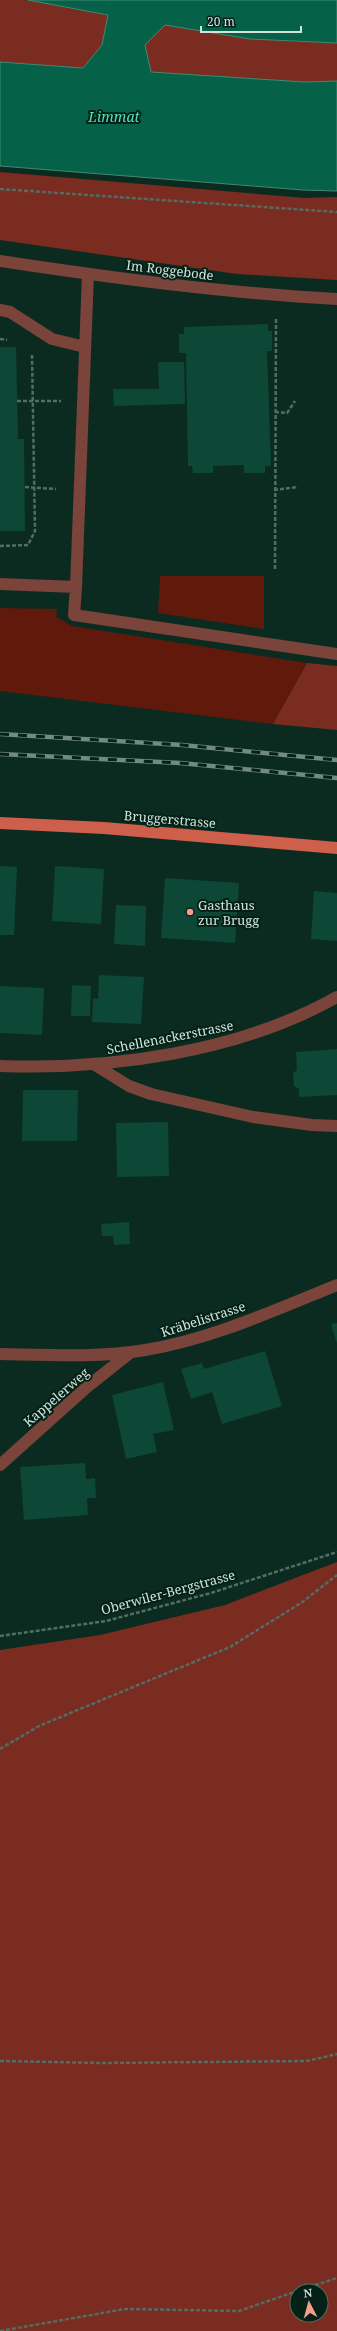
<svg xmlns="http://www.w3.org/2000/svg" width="337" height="2331" font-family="'Noto Serif',serif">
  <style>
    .green { fill: #61190c }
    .forest { fill: #792c1f; fill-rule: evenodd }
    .water { fill: #056248; stroke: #428974 }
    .building { fill: #0d4735 }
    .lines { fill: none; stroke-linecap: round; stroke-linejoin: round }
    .path { stroke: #536d64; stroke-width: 2.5; stroke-dasharray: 4 2; stroke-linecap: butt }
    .lane { stroke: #7a443a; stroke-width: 12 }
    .street { stroke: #7a443a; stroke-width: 12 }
    .primary { stroke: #ce5f4b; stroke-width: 12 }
    .rail-casing { stroke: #728a80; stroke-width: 4.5 }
    .rail { stroke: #032117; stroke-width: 3; stroke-dasharray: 9; stroke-linecap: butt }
    .poi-dot { fill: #f49d8c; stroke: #032117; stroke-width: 1.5 }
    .labels { text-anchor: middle; stroke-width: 4; stroke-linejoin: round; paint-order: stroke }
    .street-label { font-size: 13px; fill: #d2e3db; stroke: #032117 }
    .poi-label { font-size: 13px; fill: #d2e3db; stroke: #032117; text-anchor: start }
    .water-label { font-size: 14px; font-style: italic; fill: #56e3b3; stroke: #032117 }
  </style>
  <rect width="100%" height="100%" fill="#0c2b20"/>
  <path class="green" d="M160,576H264V629L158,613Z
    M0,608L57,609L56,617L72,626L307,663L273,724L0,691Z"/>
  <path class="forest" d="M0,0H28L108,15L102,45L83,68L0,62Z
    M165,25L250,39L337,43V81L304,82L150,72L144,45Z
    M0,172L305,198L337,197V280L237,274L0,240Z
    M307,663L337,666V730L273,724Z
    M337,1562V2331H0V1650L100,1635L225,1605ZM297,2291H321V2315H297Z"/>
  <path class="water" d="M28,0H337V43L250,39L165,25L145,45L151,72L304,82L337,81V191L303,190L0,166V62L83,68L102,45L108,15Z"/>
  <path class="building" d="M268,324V331H272V351H267L271,466H265V473H244V465L213,466V473H193L192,466H188L186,353H179V334H184V327Z
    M0,347H16L18,439H24L25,531H0Z
    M158,362H184L185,404L114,406L113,389H159Z
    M0,866L17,867L14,935H0Z
    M55,866L104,869L101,924L52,921Z
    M165,878L239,883L235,943L161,938Z
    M314,891L337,893V941L311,939Z
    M116,905L146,906L145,946L114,944Z
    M99,975L144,977L141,1024L92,1022L93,998L98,999Z
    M72,985L91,986L90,1016H71Z
    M0,986L44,988L42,1035L0,1033Z
    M337,1049V1095L299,1097V1089L294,1086L293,1073L297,1070L296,1052Z
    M23,1090H78L77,1141H22Z
    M168,1122L169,1176L117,1177L116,1123Z
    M129,1222L130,1244L114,1245L113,1236H102L101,1224Z
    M337,1323V1343L331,1324Z
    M265,1351L282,1406L222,1424L212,1392L191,1399L181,1369L202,1363L204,1369Z
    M163,1382L174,1430L153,1434L157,1452L126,1459L112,1395Z
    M85,1463L86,1479L95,1478L96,1498H87L88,1515L24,1520L20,1467Z"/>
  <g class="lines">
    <path class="path" d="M0,189L337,212
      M0,339L7,340
      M17,401H61
      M275,412L287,413L295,401
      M25,487L56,489
      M274,490L298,487
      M0,546L28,545L35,531L32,355
      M275,569L276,319
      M0,1636L106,1621L211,1593L337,1552
      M0,1749L39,1726L230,1647L301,1603L337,1575
      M0,2061L101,2063L307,2061L337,2054
      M298,2291L337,2278
      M0,2331L125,2309L239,2311L297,2291"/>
    <path class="lane" d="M0,310L10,312L52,339L85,347
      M0,584L76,587L88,274
      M76,587L74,615L337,654"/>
    <path class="street" d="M0,261C112,278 224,293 337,299
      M95,1065L129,1086L151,1094L253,1117L312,1125L337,1126
      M0,1066C111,1070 239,1052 337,997
      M0,1354C48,1355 98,1358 145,1350C212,1339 275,1310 337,1285
      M0,1465L87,1387L131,1352"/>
    <path class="primary" d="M0,823L104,828L337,848"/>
    <g class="rail-casing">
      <path id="rail" d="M0,734L182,745L337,760
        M0,754L180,763L337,778"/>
    </g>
    <use href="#rail" class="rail"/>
  </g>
  <circle class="poi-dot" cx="190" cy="912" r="4"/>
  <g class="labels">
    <g class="street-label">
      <text transform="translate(170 270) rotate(7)" y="5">Im Roggebode</text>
      <text transform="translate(170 819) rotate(5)" y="5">Bruggerstrasse</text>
      <text transform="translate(170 1037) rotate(-11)" y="5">Schellenackerstrasse</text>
      <text transform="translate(203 1319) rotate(-18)" y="5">Kräbelistrasse</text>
      <text transform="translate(56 1397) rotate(-41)" y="5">Kappelerweg</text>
      <text transform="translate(168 1592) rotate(-15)" y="5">Oberwiler-Bergstrasse</text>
    </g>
    <g class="poi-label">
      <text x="198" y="910">Gasthaus<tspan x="198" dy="15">zur Brugg</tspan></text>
    </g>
    <g class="water-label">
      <text x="114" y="122">Limmat</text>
    </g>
  </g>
  <g transform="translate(309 2303) rotate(354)"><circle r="19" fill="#032117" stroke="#566f65"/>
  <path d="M0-3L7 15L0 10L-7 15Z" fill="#f49d8c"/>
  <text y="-6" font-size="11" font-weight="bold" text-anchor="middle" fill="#d2e3db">N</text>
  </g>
  <path d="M201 26v6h100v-6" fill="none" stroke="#d2e3db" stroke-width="2"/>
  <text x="207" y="26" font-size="12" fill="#d2e3db" stroke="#032117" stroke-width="3" paint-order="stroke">20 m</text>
</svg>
